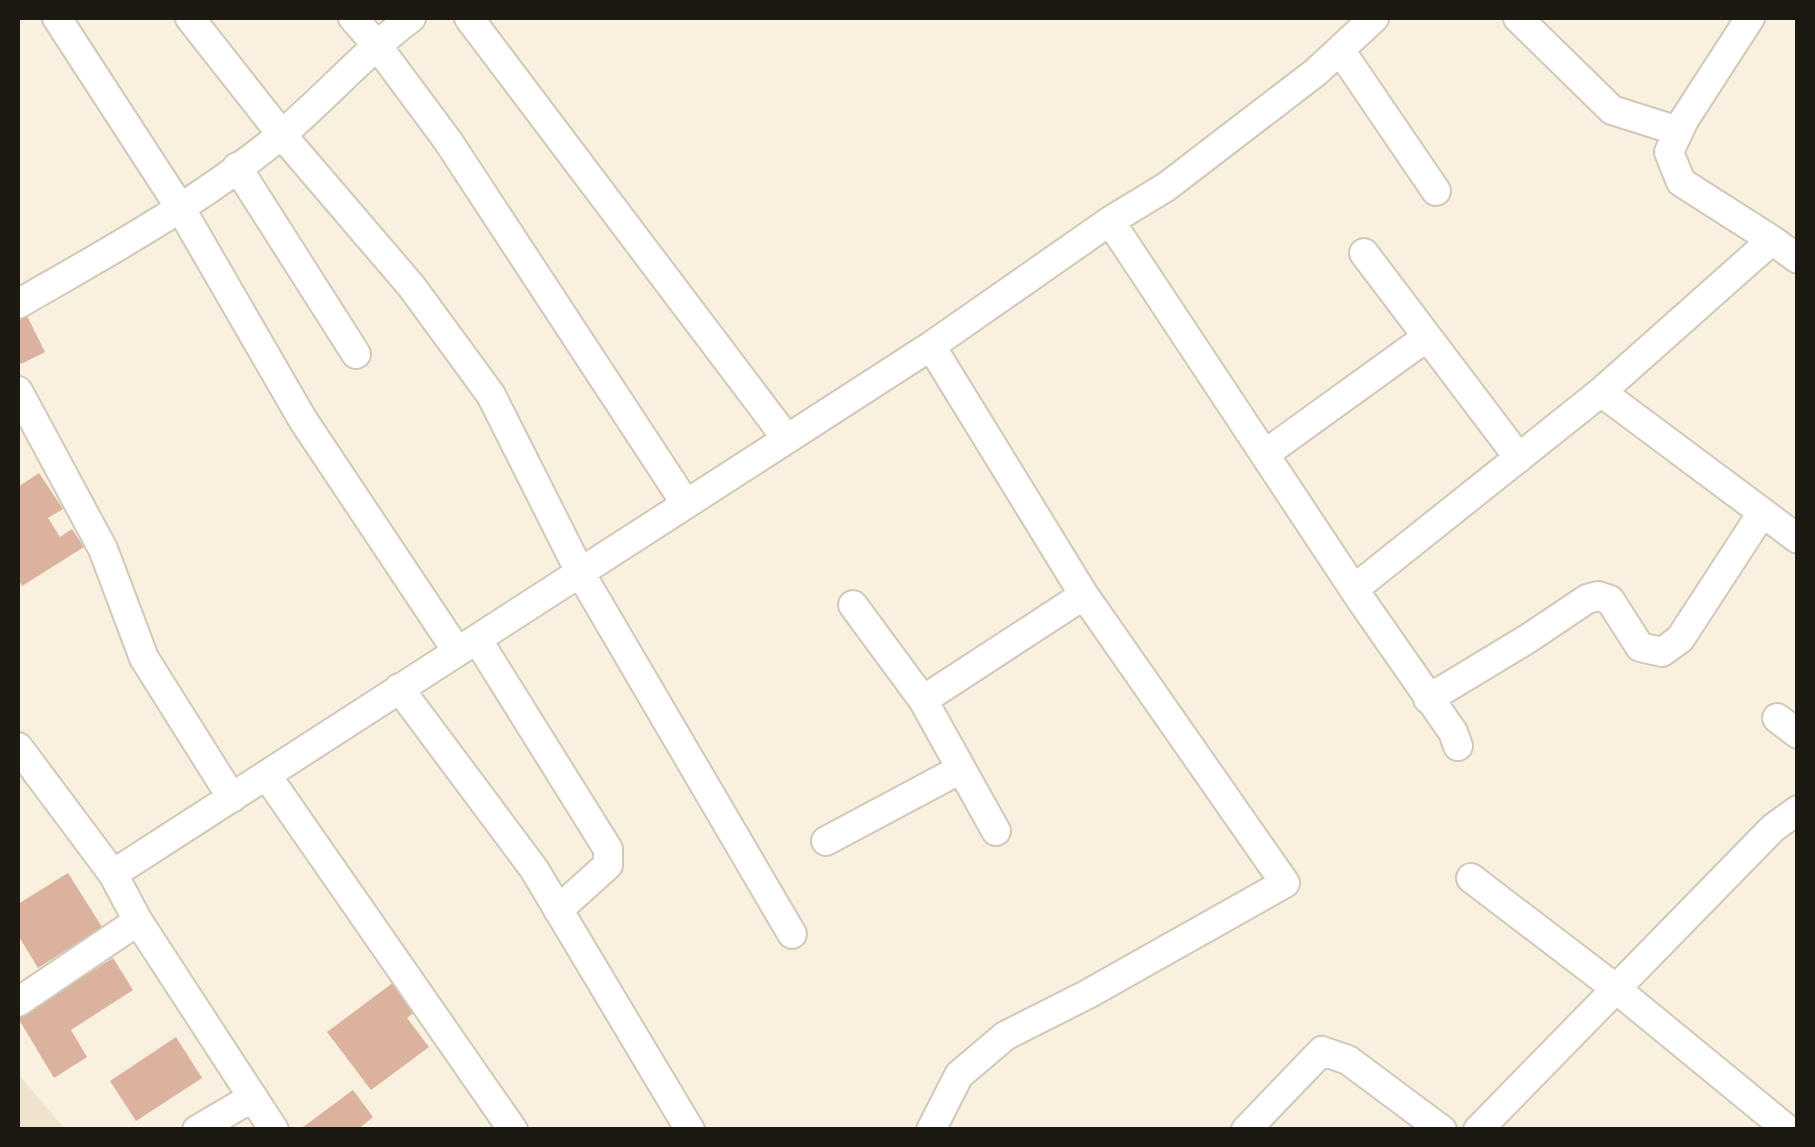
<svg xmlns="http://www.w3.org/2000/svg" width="1815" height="1147" font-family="Merriweather,serif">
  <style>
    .built { fill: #f0e3cc }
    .building { fill: #dab29e }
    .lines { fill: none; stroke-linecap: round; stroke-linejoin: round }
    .street-casing { stroke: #d1c8b8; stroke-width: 32 }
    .street { stroke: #fff; stroke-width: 28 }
  </style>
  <rect width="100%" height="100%" fill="#f9f0e0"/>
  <path class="built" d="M18,1074L65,1129H18Z"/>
  <path class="building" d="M27,316L45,352L21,364L18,357V321Z
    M39,473L63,509L48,518L60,537L72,529L84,547L22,586L18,578V487Z
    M68,873L102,927L38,968L18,935V904Z
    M113,958L133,990L71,1030L87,1057L54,1078L18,1018Z
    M394,982L416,1011L407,1018L429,1047L371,1090L327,1032Z
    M176,1037L202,1078L136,1121L110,1081Z
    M353,1090L373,1117L357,1130H299Z"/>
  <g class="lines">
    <g class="street-casing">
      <path id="street" d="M57,18L181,209L303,420L457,651
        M190,18L282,135L412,287L491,395L581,574L792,934
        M353,18L376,44L448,141L686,504
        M469,18L787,439
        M1518,18L1612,110L1678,131
        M1340,50L1436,191
        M237,167L356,354
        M1110,221L1361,600L1453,732L1458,746
        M1772,240L1798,259
        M1364,253L1519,458
        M18,304C108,252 200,202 281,135C326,97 364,53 411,18
        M18,391L103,549L144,658L232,798
        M1601,392L1798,539
        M1265,454L1427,337
        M1354,589L1601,392L1772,240L1681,182L1669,152L1684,120L1750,18
        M853,605L923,700L996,831
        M477,639L608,849V865L558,910
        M399,688L534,869L690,1130
        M1428,699L1529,638L1587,599L1598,596L1610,600L1640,647L1662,652L1680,639L1762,513
        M923,700L1084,595
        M1777,718L1798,734
        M18,747L113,874L138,921L274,1130
        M267,776L513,1130
        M826,841L961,769
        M113,874L931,346
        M1471,878L1615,988L1788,1130
        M18,1002L138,921
        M197,1130L253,1097
        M931,1130L959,1075L1005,1036L1088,994L1285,883L1084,595L931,346L1110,221L1166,187L1316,72L1374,18
        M1246,1130L1322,1051L1348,1060L1442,1130
        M1478,1130L1773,828L1798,810"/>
    </g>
    <use href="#street" class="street"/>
  </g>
  <rect width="1815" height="1147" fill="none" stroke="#1c1913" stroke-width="40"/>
</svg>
